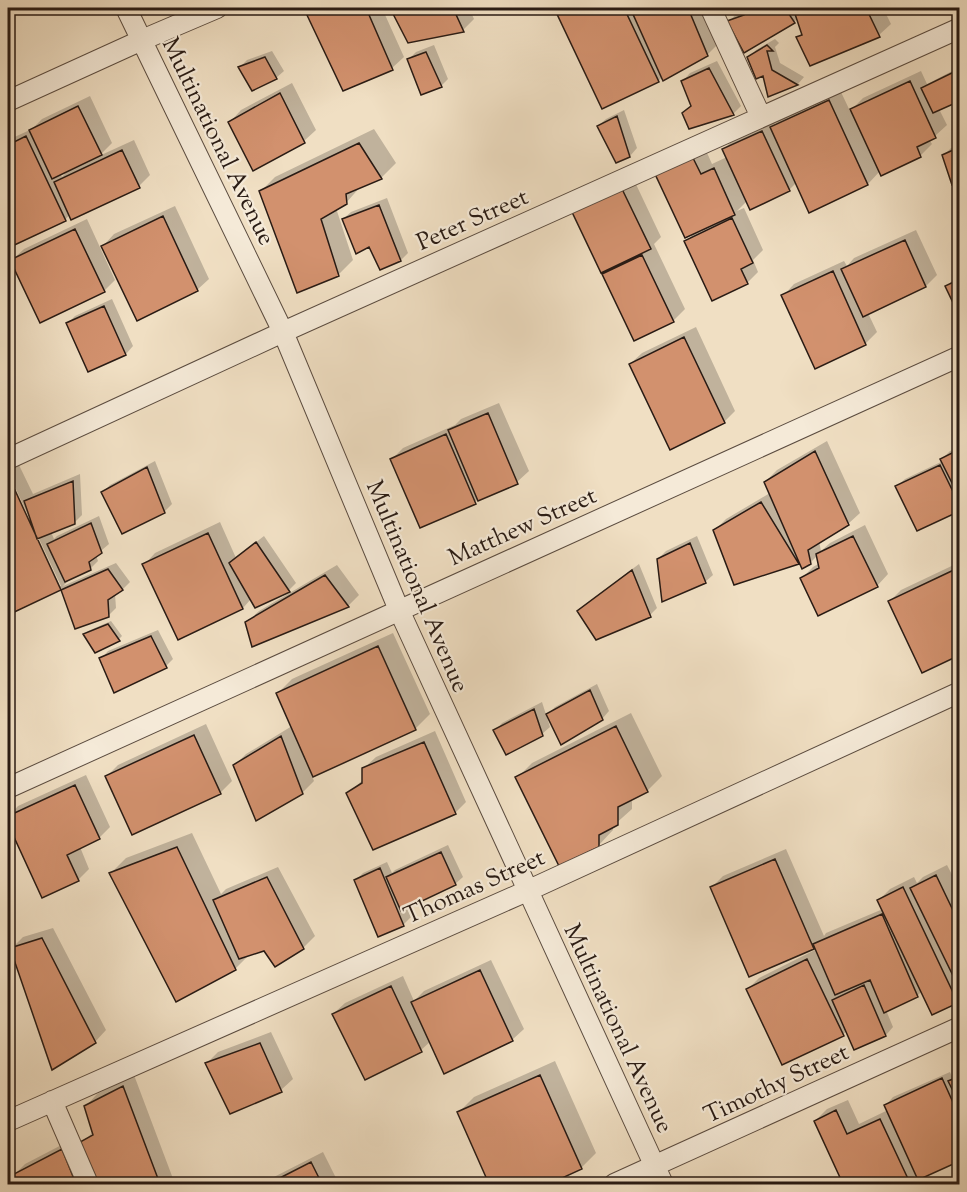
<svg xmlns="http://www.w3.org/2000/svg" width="967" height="1192" font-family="'Sorts Mill Goudy',serif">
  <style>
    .shadow { fill: #0003; fill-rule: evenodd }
    .building { fill: #d2916e; stroke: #291b14; stroke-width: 1.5 }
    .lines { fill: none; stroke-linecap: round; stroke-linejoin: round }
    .street-casing { stroke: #5b4c40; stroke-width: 22 }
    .street { stroke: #f5ead8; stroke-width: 20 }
    .labels { text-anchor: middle; stroke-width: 4.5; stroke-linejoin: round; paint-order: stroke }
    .street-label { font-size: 24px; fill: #291b14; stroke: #f5ead8 }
  </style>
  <rect width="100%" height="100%" fill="#f0dfc3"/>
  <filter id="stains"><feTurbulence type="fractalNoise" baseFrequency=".00333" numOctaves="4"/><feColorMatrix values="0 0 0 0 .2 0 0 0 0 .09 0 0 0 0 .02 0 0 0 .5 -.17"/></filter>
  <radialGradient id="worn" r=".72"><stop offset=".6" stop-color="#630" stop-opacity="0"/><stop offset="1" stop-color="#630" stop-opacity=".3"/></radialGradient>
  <path class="shadow" d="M313,8H382L404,57L392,68L344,89L307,13Z
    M392,8H469L474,19L463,30L409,42Z
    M563,8H703L718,44L707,55L663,77L658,81L558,12Z
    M747,8H883L891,24L879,35L811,64L798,37L803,32L798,18L794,22H729L736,14L746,11Z
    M775,39L779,43L775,47L780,63L804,77L798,84L769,95L764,74L749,58L756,50Z
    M434,45L448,79L441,86L408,60L416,52Z
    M272,51L284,71L276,78L240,67L247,60Z
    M717,61L741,106L734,113L690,127L692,105L683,81L690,73Z
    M960,67V100L939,109L947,125L935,136L929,139L932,144L920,156L881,174L880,171L868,184L797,182L789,190L747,201L737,211L744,208L763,250L753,260L758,272L747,283L686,242L695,232L657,174L704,146L712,164L727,157L724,149L735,138L773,120L775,124L783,116L840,90L850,111L863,98L921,71L927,84Z
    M292,83L316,130L304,141L230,122L241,110Z
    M90,96L112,143L99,156L134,140L150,175L139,186L70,214L65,220L8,247V140L32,129L42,119ZM69,169L62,177L60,173Z
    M624,110L637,148L630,156L598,126L606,119Z
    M374,129L396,163L382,177L361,186L346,203L336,208L353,260L338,275L260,192L275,177Z
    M960,144V180L943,156L951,148Z
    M633,178L661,237L654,244L685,309L673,321L604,274L611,267L574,213Z
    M387,198L408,253L401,260L343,219L351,212Z
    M175,206L209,279L197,290L103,246L114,234Z
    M87,219L115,280L104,291L12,260L24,249Z
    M916,230L937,275L926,286L868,313L877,332L866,343L816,367L783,296L794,284L844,261L847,266L854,258Z
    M960,276V308L947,286L955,278Z
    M112,299L133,346L126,354L89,370L68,323L75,316Z
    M696,327L735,411L724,422L630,364L642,353Z
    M499,403L529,471L517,482L421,526L392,459L403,448L455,425L461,419Z
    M827,441L860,513L848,524L819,541L821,551L830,543L865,525L888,574L877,586L802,578L813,567L820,563L818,555L810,563L800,561L798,563L714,531L726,519L770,493L765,482L777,470Z
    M960,447V509L897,486L905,479L943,461L942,459L950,451Z
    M155,461L172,504L164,512L102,493L110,485Z
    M19,465L33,494L80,474L82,515L74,523L51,532L54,539L57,536L99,516L109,544L96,555L98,561L90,569L72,577L63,586L116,563L130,582L123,589L115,594L116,608L108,616L76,627L62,588L8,613V479L58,586H61L8,472V470Z
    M220,522L236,558L264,536L296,583L287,592L251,599L243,608L178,638L144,565L155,553Z
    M697,536L713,575L705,582L658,559L666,551Z
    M960,562V653L890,601L901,590Z
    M639,564L657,608L650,615L586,604Z
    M337,565L359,595L348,606L253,645L247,622L259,611Z
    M111,621L122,636L119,639L85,634L88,631Z
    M158,630L173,659L166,666L101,659L108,651Z
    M393,633L430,714L415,729L312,776L314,781L302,793L235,765L246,754L292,726L277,694L292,679Z
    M597,684L609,711L602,719L546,716L555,707Z
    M542,702L550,727L542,734L495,731L502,723Z
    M631,713L662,776L647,791L632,798V809L613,826V830L598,846L517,778L532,763Z
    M206,724L232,781L220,793L133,833L107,776L118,765Z
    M435,731L466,802L455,813L348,793L364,779V768L376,757Z
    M86,775L110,827L99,838L80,847L89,869L78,880L43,896L8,820V817L18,806Z
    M192,833L221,894L226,889L278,867L315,936L303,948L276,965L265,950L250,954L235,969L111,873L126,858Z
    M448,845L463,877L455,884L406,906L411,917L403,925L379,935L356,880L363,873L387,862L392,873L395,870Z
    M786,849L824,936L826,933L883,909L879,900L890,889L914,877L917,883L923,877L947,865L960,890V1000L957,1002L922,991L917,996L886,1010L893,1027L886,1035L854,1048L847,1031L843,1034L748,989L759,978L817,949L815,946L813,948L712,887L723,876Z
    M53,928L106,1030L95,1042L12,948L23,937Z
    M491,960L524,1029L512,1040L431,1041L421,1050L333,1014L345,1003L403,976L414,1001L424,991Z
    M271,1032L293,1079L281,1090L231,1112L207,1063L218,1052Z
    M555,1061L596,1153L581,1168L545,1184H491L459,1112L474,1097Z
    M950,1072L953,1079L960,1072V1160L917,1174L909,1182L903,1184H845L815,1121L827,1109L848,1100L859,1124L888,1110L886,1105L893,1097Z
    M134,1075L175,1184H101L82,1143L93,1132L86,1106L97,1094Z
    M73,1139L92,1184H17L14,1175L25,1164Z
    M323,1152L339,1184H266L272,1178Z"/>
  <path class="building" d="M321,8H366L393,70L343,91L306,13Z
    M390,8H453L464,32L408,43Z
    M565,8H624L659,82L602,109L556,12Z
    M640,8H688L708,56L663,81L632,12Z
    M744,8H785L795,23L744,53L727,21L744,15Z
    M793,8H866L880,37L810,66L796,37L802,35Z
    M767,45L773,51H767L772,70L798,85L768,97L763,76L756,79L747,57Z
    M426,52L442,87L421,95L407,59Z
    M265,57L277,79L252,91L238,67Z
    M709,68L734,115L689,129L682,113L691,106L681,81Z
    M960,69V101L933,113L921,88Z
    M910,81L936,138L917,147L921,157L881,176L850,109Z
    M280,93L305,143L253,171L228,122Z
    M829,100L868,185L809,213L770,127Z
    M78,106L102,155L52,179L29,130Z
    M617,116L630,157L616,163L597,126Z
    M762,131L790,191L750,210L722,149Z
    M26,136L66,221L8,248V145Z
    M359,143L382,179L346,194L347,204L321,219L339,276L297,293L259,191Z
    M960,147V182L952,185L942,155Z
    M122,150L140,188L71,220L54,182Z
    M692,156L701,174L714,168L735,215L685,238L655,174Z
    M622,189L651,249L601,273L572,212Z
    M379,205L401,261L380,270L369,247L356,254L342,219Z
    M163,216L198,291L137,321L101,246Z
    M732,218L753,263L741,269L748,284L712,301L684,241Z
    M75,229L105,292L40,323L10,260Z
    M905,240L926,287L863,317L841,269Z
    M642,255L674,322L634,341L602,274Z
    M833,271L866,345L815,369L781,295Z
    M960,279V310L957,311L945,286Z
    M104,306L126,355L88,372L66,323Z
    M684,337L725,423L670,450L629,364Z
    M488,413L518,484L478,501L448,430Z
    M446,434L476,504L420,528L390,459Z
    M960,449V499L940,459Z
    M815,451L849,525L808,550L811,564L802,569L764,482Z
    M940,465L960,506V511L917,531L895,486Z
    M147,467L165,513L122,534L101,492Z
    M8,475L61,590L8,615Z
    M73,481L75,524L37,539L24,501Z
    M761,502L799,564L734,585L713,530Z
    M91,523L102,553L89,562L91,570L65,582L47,544Z
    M208,533L243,609L178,640L142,564Z
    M853,536L878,587L818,616L800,578L819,568L816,554Z
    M256,542L290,592L255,608L229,563Z
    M690,543L706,583L662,602L657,559Z
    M958,568L960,570V655L922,673L888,601Z
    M108,569L123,590L108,600L109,617L75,629L61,590Z
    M632,570L651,617L596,640L577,611Z
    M325,575L349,607L252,647L245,622Z
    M108,624L120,641L95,653L83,634Z
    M151,636L167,668L114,693L99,658Z
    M378,646L416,730L313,777L276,693Z
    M590,690L603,720L561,745L546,714Z
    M534,709L543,736L506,755L493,730Z
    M616,726L648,792L618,807V825L599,835V847L559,866L515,777Z
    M194,735L221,794L132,835L105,776Z
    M281,736L303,794L256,821L233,765Z
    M424,742L456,814L373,850L346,793L362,783V768Z
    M75,785L100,839L67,855L79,881L42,898L8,824V816Z
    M177,847L236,970L176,1002L109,873Z
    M441,852L456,885L401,911L386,877Z
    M775,859L814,949L749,977L710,887Z
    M380,868L404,926L378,937L354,880Z
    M936,875L960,925V990L910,888Z
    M267,877L304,949L275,967L264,951L239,959L213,900Z
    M903,887L958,1003L932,1015L877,900Z
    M882,914L918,997L884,1013L870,980L835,995L813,944Z
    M42,938L96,1043L52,1070L10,948Z
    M807,959L844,1036L782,1065L746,989Z
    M480,970L513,1041L444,1074L411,1002Z
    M864,985L886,1036L854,1050L832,1000Z
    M391,986L422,1052L365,1080L332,1014Z
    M260,1043L282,1092L230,1114L205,1063Z
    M540,1075L582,1169L549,1184H489L457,1112Z
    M960,1076V1105L948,1081Z
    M942,1078L960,1118V1161L918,1180L884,1105Z
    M123,1086L160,1184H99L80,1142L93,1135L84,1106Z
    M836,1110L847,1134L880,1119L910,1183L907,1184H843L814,1121Z
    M62,1149L76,1184H15L12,1175Z
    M311,1162L322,1184H268Z"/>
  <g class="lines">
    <g class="street-casing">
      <path id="street" d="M126,8L283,332L399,610L663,1184
        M711,9L761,117
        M8,101L142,40L217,8
        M8,459L283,332L960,28
        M8,788L960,356
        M52,1101L88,1184
        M8,1121L527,891L960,692
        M614,1184L960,1027"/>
    </g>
    <use href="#street" class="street"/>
  </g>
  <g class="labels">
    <g class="street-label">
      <text transform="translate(219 141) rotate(64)" y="8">Multinational Avenue</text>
      <text transform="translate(472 219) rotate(-24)" y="8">Peter Street</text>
      <text transform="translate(522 526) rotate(-24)" y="8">Matthew Street</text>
      <text transform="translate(418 586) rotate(67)" y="8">Multinational Avenue</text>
      <text transform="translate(474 886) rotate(-24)" y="8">Thomas Street</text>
      <text transform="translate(619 1028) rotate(65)" y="8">Multinational Avenue</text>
      <text transform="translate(776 1083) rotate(-25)" y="8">Timothy Street</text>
    </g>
  </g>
  <rect width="967" height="1192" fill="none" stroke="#f0dfc3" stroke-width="30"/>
  <rect x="9" y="9" width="949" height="1174" fill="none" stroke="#291b14" stroke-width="3"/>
  <rect x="15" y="15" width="937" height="1162" fill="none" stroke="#291b14" stroke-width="1.5"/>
  <rect width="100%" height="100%" filter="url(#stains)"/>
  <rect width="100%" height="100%" fill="url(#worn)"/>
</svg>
